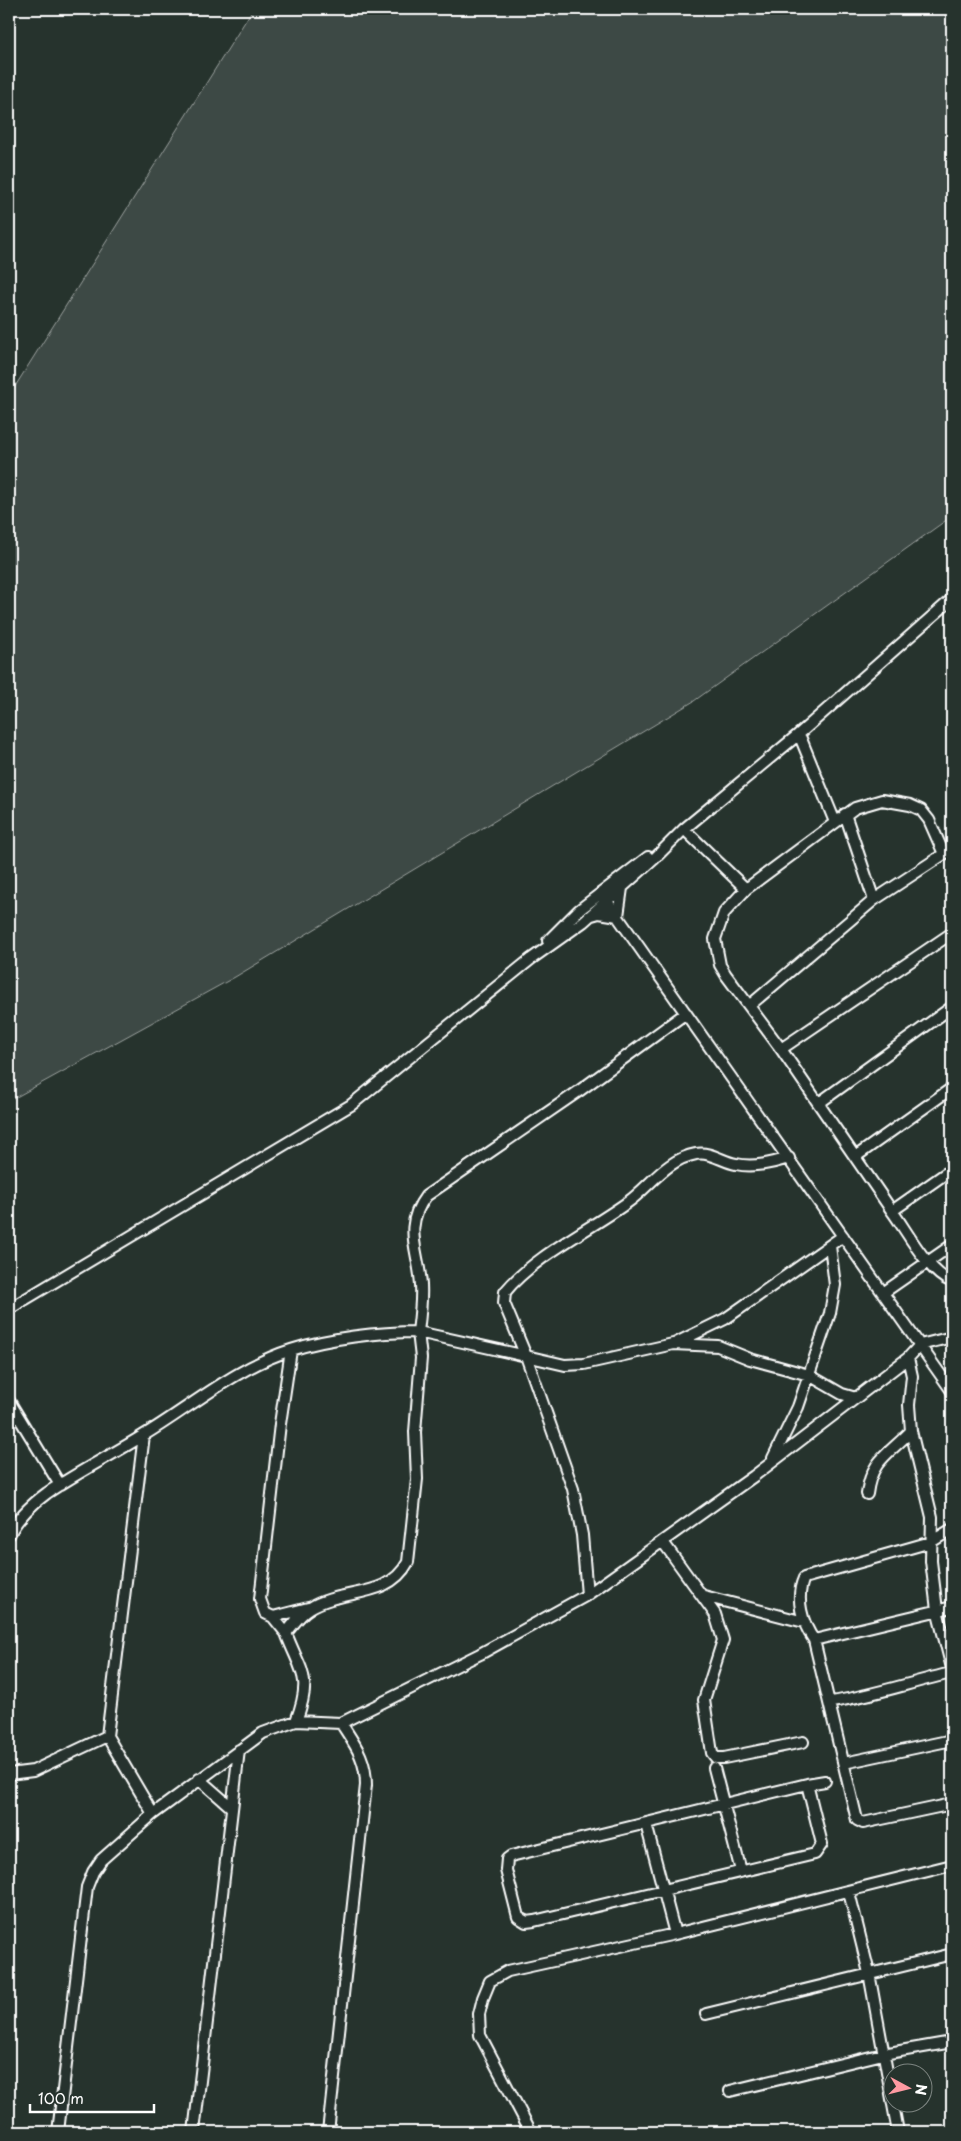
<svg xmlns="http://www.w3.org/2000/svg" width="961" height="2141" font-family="'Playpen Sans',sans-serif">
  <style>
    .green { fill: #3e4944; stroke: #9ea4a2 }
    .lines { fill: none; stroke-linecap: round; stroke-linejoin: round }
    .minor-casing { stroke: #fff; stroke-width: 14 }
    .minor { stroke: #26332d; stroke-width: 10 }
  </style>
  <rect width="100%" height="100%" fill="#26332d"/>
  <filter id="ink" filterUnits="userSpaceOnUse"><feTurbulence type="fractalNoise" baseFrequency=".02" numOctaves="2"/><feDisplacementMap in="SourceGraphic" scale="10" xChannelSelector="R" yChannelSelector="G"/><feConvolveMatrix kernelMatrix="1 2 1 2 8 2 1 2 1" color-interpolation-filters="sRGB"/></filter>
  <g filter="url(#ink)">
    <path class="green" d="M253,9H952V516L694,701L235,977L9,1101V396Z"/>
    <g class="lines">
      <g class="minor-casing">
        <path id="minor" d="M799,734L835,822
          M684,829L746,889
          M601,893L952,1391
          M874,900L944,854
          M592,915L599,913L618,916L622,888
          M548,941L579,910L648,857
          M749,1006L874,900L845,814
          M781,1049L952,933
          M819,1103L952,1007
          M855,1157L952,1088
          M789,1158C772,1163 754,1168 736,1164C723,1162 710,1151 696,1154C667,1159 650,1186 628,1202C591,1229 534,1256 505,1292L504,1303L526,1356L565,1365L584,1364L673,1344L718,1346L750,1359L809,1375L842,1394L856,1398
          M952,1169L892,1211C907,1231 928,1273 952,1282
          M892,1211L781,1049L726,975L720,965L715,939L724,913L746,889L855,808L882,800L910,805L921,810L929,820L944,854L952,848
          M883,1293L952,1245
          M9,1309L351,1105L531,959L583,922L654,859L684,829L799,734L952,599
          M676,1343L725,1319L843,1236
          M908,1358L912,1376L909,1405L911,1431L932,1517L931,1561L937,1610L952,1668
          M9,1401L60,1485
          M773,1458L798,1407L830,1313L835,1285L830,1246
          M867,1494C871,1460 889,1454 911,1431
          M9,1535C17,1518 32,1504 47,1493C78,1472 112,1455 144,1435C192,1406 237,1367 291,1350C328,1338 379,1332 418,1332L421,1358L415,1432L417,1479L408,1562C388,1600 342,1588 310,1608C300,1614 293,1625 286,1633C301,1673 313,1676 296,1721
          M663,1542L715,1614L723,1640L704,1700L712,1753L716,1758H724L803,1742
          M587,1595L582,1535L573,1489L526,1356L418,1332C420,1316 422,1301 421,1285C419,1250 402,1228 426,1196L579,1091L686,1013
          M704,1596L804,1622
          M952,1607L814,1640L857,1820L863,1823L952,1804
          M273,1617L308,1608
          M286,1633L273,1617L265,1613L260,1599L280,1424L291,1350
          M814,1640C802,1623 795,1598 804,1578L931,1542L952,1529
          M831,1702C872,1696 911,1682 952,1673
          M107,1736L153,1814
          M844,1763L952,1740
          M714,1768L741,1871
          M9,1774L33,1771L107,1736L144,1435
          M199,1779L231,1807
          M807,1784L822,1844L815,1854L534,1921L526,1922L518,1917L506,1870L507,1859L511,1856L807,1784L825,1781
          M646,1824L675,1934
          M849,1892L869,1973L898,2132
          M706,2014L952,1954
          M730,2091L883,2054L952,2042
          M58,2132L87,1887L93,1872L101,1860L153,1814L263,1733L296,1721L341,1723L480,1654L587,1595L754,1476L908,1358L920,1345L952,1337
          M194,2132L239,1750
          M328,2132L366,1785C366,1758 355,1745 341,1723
          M531,2132L480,2035L479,2014L483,1998L490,1981L508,1971L675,1934L952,1865"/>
      </g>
      <use href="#minor" class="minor"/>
    </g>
  </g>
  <rect width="961" height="2141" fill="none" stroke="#26332d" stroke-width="30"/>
  <rect x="15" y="15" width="931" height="2111" fill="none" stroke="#fff" stroke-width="2" filter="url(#ink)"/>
  <g transform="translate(908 2088) rotate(97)"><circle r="24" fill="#26332d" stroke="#7d8581"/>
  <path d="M0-4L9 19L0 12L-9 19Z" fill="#ff9aa2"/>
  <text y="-8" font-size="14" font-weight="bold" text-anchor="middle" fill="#ffffff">N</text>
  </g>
  <path d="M30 2104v8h124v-8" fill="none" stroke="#ffffff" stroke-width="2.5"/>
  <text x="38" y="2104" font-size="15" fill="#ffffff" stroke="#26332d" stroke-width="4" paint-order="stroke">100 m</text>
</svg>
